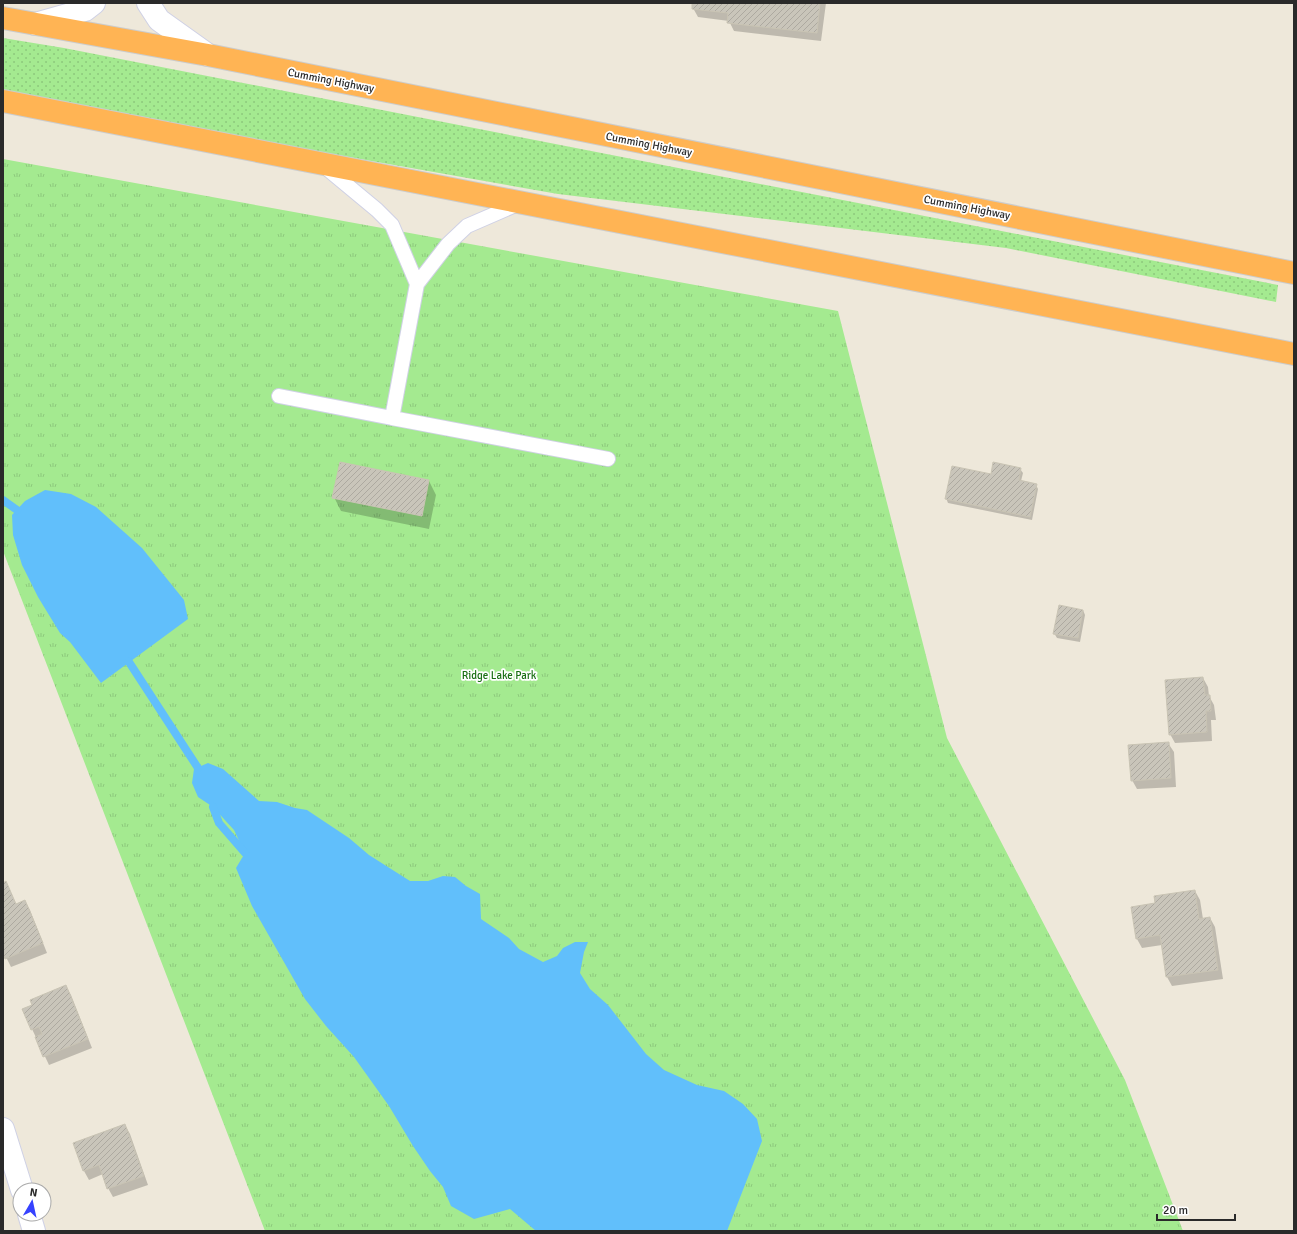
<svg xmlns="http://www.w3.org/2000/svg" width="1297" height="1234" font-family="Signika,sans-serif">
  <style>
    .grass { fill: url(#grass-dots) }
    .park { fill: url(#park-tufts) }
    .water { fill: #61bffb }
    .shadow { fill: #0003 }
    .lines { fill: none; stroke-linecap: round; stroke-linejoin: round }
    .stream { stroke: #61bffb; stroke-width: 8 }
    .building { fill: url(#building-hatch); stroke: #c9c4b4 }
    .lane-casing { stroke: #cfd1e5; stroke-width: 16 }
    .street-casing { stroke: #cfd1e5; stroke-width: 24 }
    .highway-casing { stroke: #ccc; stroke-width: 24 }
    .lane { stroke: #fff; stroke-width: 14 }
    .street { stroke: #fff; stroke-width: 22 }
    .highway { stroke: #ffb454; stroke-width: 22 }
    .labels { text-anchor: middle; stroke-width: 3.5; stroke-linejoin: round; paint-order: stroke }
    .street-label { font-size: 11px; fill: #2a2a2a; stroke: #fff }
    .park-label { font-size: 11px; fill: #196f12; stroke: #fff }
  </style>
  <defs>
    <pattern id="grass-dots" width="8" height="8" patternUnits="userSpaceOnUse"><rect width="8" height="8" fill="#a4ea90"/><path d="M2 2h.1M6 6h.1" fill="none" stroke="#8dc97c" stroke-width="1.8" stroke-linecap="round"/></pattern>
    <pattern id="park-tufts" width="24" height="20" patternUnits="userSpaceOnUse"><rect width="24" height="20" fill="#a4ea90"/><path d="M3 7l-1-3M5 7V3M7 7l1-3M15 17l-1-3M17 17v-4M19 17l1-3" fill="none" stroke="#8dc97c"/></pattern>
    <pattern id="building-hatch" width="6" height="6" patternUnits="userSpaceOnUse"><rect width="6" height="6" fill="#c9c5ba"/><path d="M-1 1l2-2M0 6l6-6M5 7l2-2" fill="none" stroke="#ada9a0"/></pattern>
  </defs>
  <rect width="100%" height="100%" fill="#eee8da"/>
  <path class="grass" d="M3,38L64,48L1278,285L1276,302L1006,248L558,194L264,142L3,90Z"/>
  <path class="park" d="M3,159L838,311L947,738L1125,1080L1183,1231H265L3,551Z"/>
  <path class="water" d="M45,490L71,494L96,507L142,548L184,600L188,619L101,683L70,642L60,633L38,597L22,565L13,535L12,515L25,501Z
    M208,763L223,769L259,801L277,802L295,808L307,810L349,838L369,855L410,881H428L443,876L455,877L466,886L480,894L481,919L509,938L519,949L543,962L557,956L563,948L575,942H588L584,952L580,973L590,989L608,1005L646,1054L664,1070L697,1085L724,1091L743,1104L757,1119L762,1141L727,1231H536L510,1209L474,1219L451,1206L443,1187L430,1171L413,1146L389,1106L354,1057L326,1026L305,999L252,906L236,868L245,853L234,830L213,807L198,797L192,783L194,769Z"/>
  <path class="shadow" d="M693,3H826L821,41L734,31L729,21L698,17L693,8Z
    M1020,469L1023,473L1021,481L1036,485L1038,489L1032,520L948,503L946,498Z
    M429,481L436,495L429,529L341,511L334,497Z
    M1083,610L1085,615L1080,642L1057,638L1054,633Z
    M1203,678L1208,687L1209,696L1214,705L1216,720H1211L1212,741L1175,743L1170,734Z
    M1168,743L1174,752L1176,787L1137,789L1132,780Z
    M6,883L16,905L25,901L30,910L47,953L11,967L3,951V884Z
    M1195,891L1200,900L1203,919L1210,918L1215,927L1223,979L1172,986L1167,977L1162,945L1142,948L1137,939L1156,904Z
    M66,986L71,995L92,1048L49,1065L32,1029L33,1005Z
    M125,1125L130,1134L148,1185L113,1197L108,1188L103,1174L89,1180L84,1171L74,1143Z"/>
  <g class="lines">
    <path class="stream" d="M3,500L17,510
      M129,662L198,768
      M213,807L219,823L245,853"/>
  </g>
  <path class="building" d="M692,3H820L817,33L727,23L728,13L692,9Z
    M340,462L429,480L422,516L332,498Z
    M993,462L1021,468L1019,480L1037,484L1030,517L945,499L952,466L991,474Z
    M1059,605L1083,610L1078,638L1053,634Z
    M1203,677L1205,695H1210L1211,711H1206L1207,732L1169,735L1165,680Z
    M1169,742L1171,778L1131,781L1128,745Z
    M6,881L16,904L25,900L43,943L5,959L3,953V883Z
    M1195,890L1199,919L1210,917L1218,970L1166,977L1160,935L1136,939L1131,907L1155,903L1154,896Z
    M66,985L88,1039L43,1057L35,1037L42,1034L39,1027L31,1030L22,1009L32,1005L30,1000Z
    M125,1124L144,1176L107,1189L99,1165L83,1171L73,1143Z"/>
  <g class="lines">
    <g class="lane-casing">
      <path id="lane" d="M324,166L377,210L392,225L417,284
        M279,396L392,418L417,284L448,244L467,226L520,203
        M392,418L608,459"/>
    </g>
    <g class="street-casing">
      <path id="street" d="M148,3L159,20L208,55
        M35,24L85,10L94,3
        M3,1129L22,1190
        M29,1214L34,1231"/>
    </g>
    <g class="highway-casing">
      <path id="highway" d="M3,18L208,55L1294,273
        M3,101L1294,354"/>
    </g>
    <use href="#lane" class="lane"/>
    <use href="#street" class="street"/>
    <use href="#highway" class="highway"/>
  </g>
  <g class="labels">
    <g class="street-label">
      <text transform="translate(331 80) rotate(11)" y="4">Cumming Highway</text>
      <text transform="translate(649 144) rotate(11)" y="4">Cumming Highway</text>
      <text transform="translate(967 207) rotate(11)" y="4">Cumming Highway</text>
    </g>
    <g class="park-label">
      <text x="499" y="679">Ridge Lake Park</text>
    </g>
  </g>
  <rect width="1297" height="1234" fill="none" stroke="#2a2a2a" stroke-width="8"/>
  <g transform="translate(32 1202) rotate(9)"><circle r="19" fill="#ffffff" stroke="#aaaaaa"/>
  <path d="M0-3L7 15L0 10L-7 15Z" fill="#3642ff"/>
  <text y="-6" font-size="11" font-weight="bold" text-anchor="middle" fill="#2a2a2a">N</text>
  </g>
  <path d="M1157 1214v6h78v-6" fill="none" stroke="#2a2a2a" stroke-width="2"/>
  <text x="1163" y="1214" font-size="12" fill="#2a2a2a" stroke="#ffffff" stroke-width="3" paint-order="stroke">20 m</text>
</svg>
